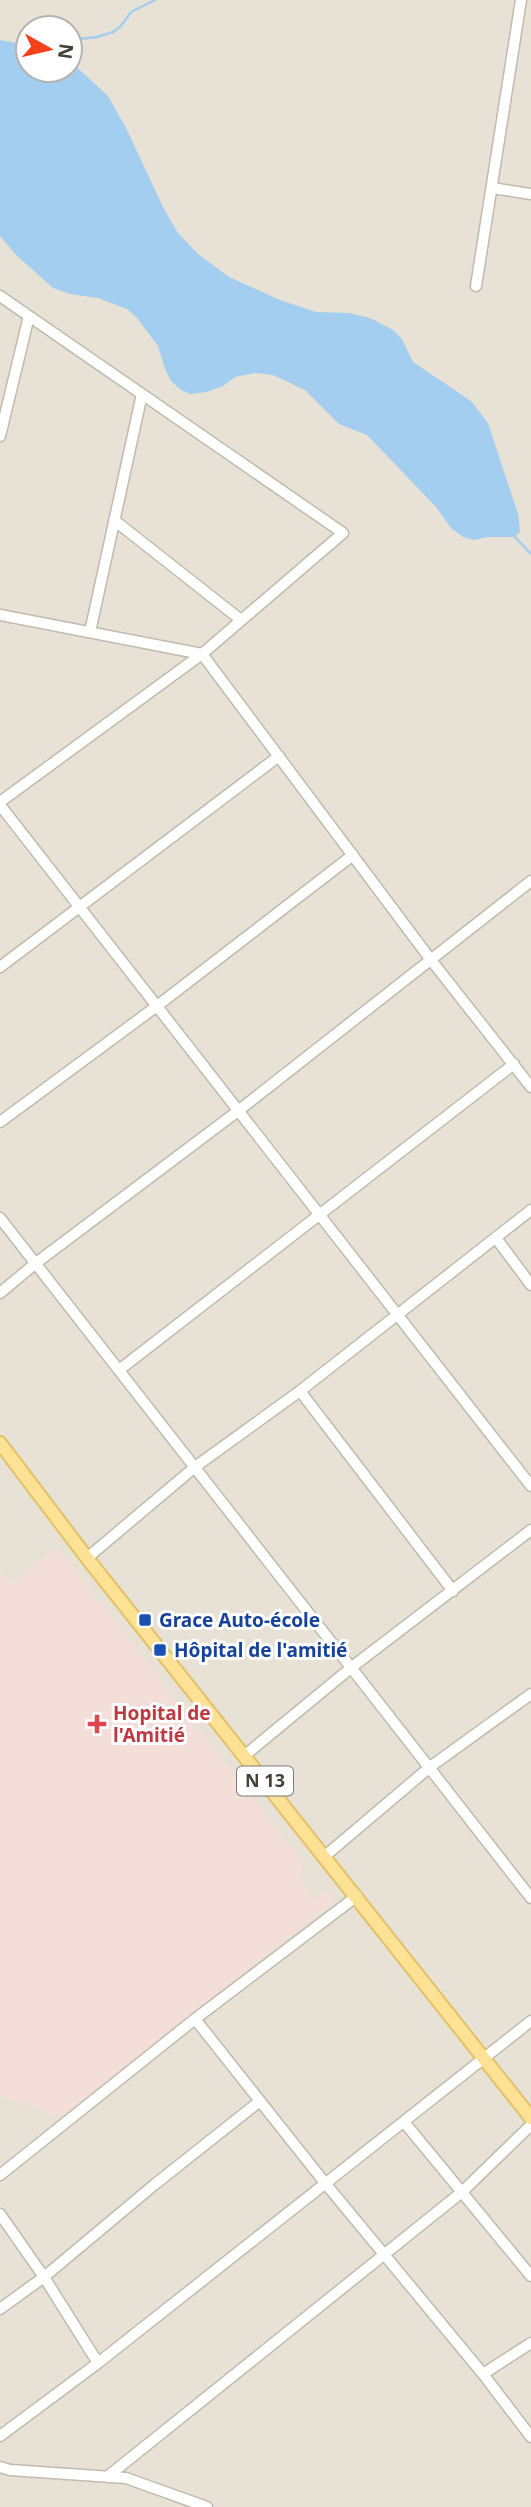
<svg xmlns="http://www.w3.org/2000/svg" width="531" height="2507" font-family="'Noto Sans',sans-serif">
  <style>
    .residential { fill: #e7e2d5; fill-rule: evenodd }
    .medical { fill: #f4deda }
    .water { fill: #a3ceef }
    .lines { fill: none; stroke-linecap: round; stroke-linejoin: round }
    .stream { stroke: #a3ceef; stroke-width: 2.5 }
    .minor-casing { stroke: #c1bbac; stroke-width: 13 }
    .major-casing { stroke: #e2c066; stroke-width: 16 }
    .minor { stroke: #fff; stroke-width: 10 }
    .major { stroke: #fde296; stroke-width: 12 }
    .transit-dot { fill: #1a4fb4; stroke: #fff; stroke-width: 2.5 }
    .health-dot { fill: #e0444e; stroke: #fff; stroke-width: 2.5 }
    .labels { text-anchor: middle; stroke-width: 6; stroke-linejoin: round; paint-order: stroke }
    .shield { fill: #fff; stroke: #7e7972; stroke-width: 2 }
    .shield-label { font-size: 18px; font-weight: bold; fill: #464036 }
    .transit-label { font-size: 19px; font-weight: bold; fill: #164399; stroke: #fff; text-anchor: start }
    .health-label { font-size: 19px; font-weight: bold; fill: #be3a42; stroke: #fff; text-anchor: start }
  </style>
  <rect width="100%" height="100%" fill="#f3f0e7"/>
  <path class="residential" d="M0,0H531V2507H0ZM28,28H70V70H28Z"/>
  <path class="medical" d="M58,1548L303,1864L299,1877L311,1900L327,1891L335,1901L60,2117L0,2096V1571L11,1584Z"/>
  <path class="water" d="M0,40L28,45V70H70V61L108,96L126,128L164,209L178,233L198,254L229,277L280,300L316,312L349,313L370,318L393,330L402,339L413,362L471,401L488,423L518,514L520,532L514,537H487L474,540L463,537L451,528L436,507L367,435L339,424L305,390L290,383L273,375L255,373L235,377L223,386L207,392L190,394L181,390L171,381L165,369L158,346L137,318L127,309L98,298L70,294L53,288L16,255L0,236Z"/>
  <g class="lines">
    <path class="stream" d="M70,40L97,37L113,32L121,26L131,12L155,0
      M514,536L531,554"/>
    <g class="minor-casing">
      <path id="minor" d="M492,188L531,194
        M476,286L521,0
        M0,296L343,533L202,654L0,802
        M0,436L29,316
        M114,520L241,620
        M0,615L202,654L431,960L531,1087
        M90,632L142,394
        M0,805L531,1486
        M0,967L279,756
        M0,1122L157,1006L353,855
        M0,1218L531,1898
        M496,1238L531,1285
        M0,1293L36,1263L238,1111L531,881
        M119,1370L514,1064
        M300,1391L453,1591
        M87,1558L195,1467L300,1391L531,1210
        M244,1756L352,1667L531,1530
        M325,1856L430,1767L531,1694
        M195,2019L325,2183L483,2374L531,2437
        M404,2122L531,2276
        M0,2175L195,2019L357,1896
        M0,2214L44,2277L98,2363
        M0,2309L44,2277L154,2185L260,2101
        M483,2374L531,2343
        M0,2436L98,2363L531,2021
        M0,2467L10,2470L126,2478L207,2507
        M107,2477L462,2192L531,2125"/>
    </g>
    <g class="major-casing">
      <path id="major" d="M0,1443L87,1558L531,2118"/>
    </g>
    <use href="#minor" class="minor"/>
    <use href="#major" class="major"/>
  </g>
  <g class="transit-dot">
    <rect x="138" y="1613" width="14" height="14" rx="3.5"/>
    <rect x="153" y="1643" width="14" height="14" rx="3.5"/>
  </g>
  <path class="health-dot" d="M93.5 1713.5h7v7h7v7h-7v7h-7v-7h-7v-7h7z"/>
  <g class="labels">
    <rect class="shield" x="237" y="1766.5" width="56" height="29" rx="5"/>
    <g class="shield-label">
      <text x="265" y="1787">N 13</text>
    </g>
    <g class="transit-label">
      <text x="159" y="1627">Grace Auto-école</text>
      <text x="174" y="1657">Hôpital de l'amitié</text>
    </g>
    <g class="health-label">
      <text x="113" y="1720">Hopital de<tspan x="113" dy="22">l'Amitié</tspan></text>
    </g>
  </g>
  <g transform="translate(49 49) rotate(98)"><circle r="33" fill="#ffffff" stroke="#b5b3af" stroke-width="2"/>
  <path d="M0-5L12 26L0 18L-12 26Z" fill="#f7411a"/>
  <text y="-10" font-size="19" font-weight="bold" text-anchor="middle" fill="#464036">N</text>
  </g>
</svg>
